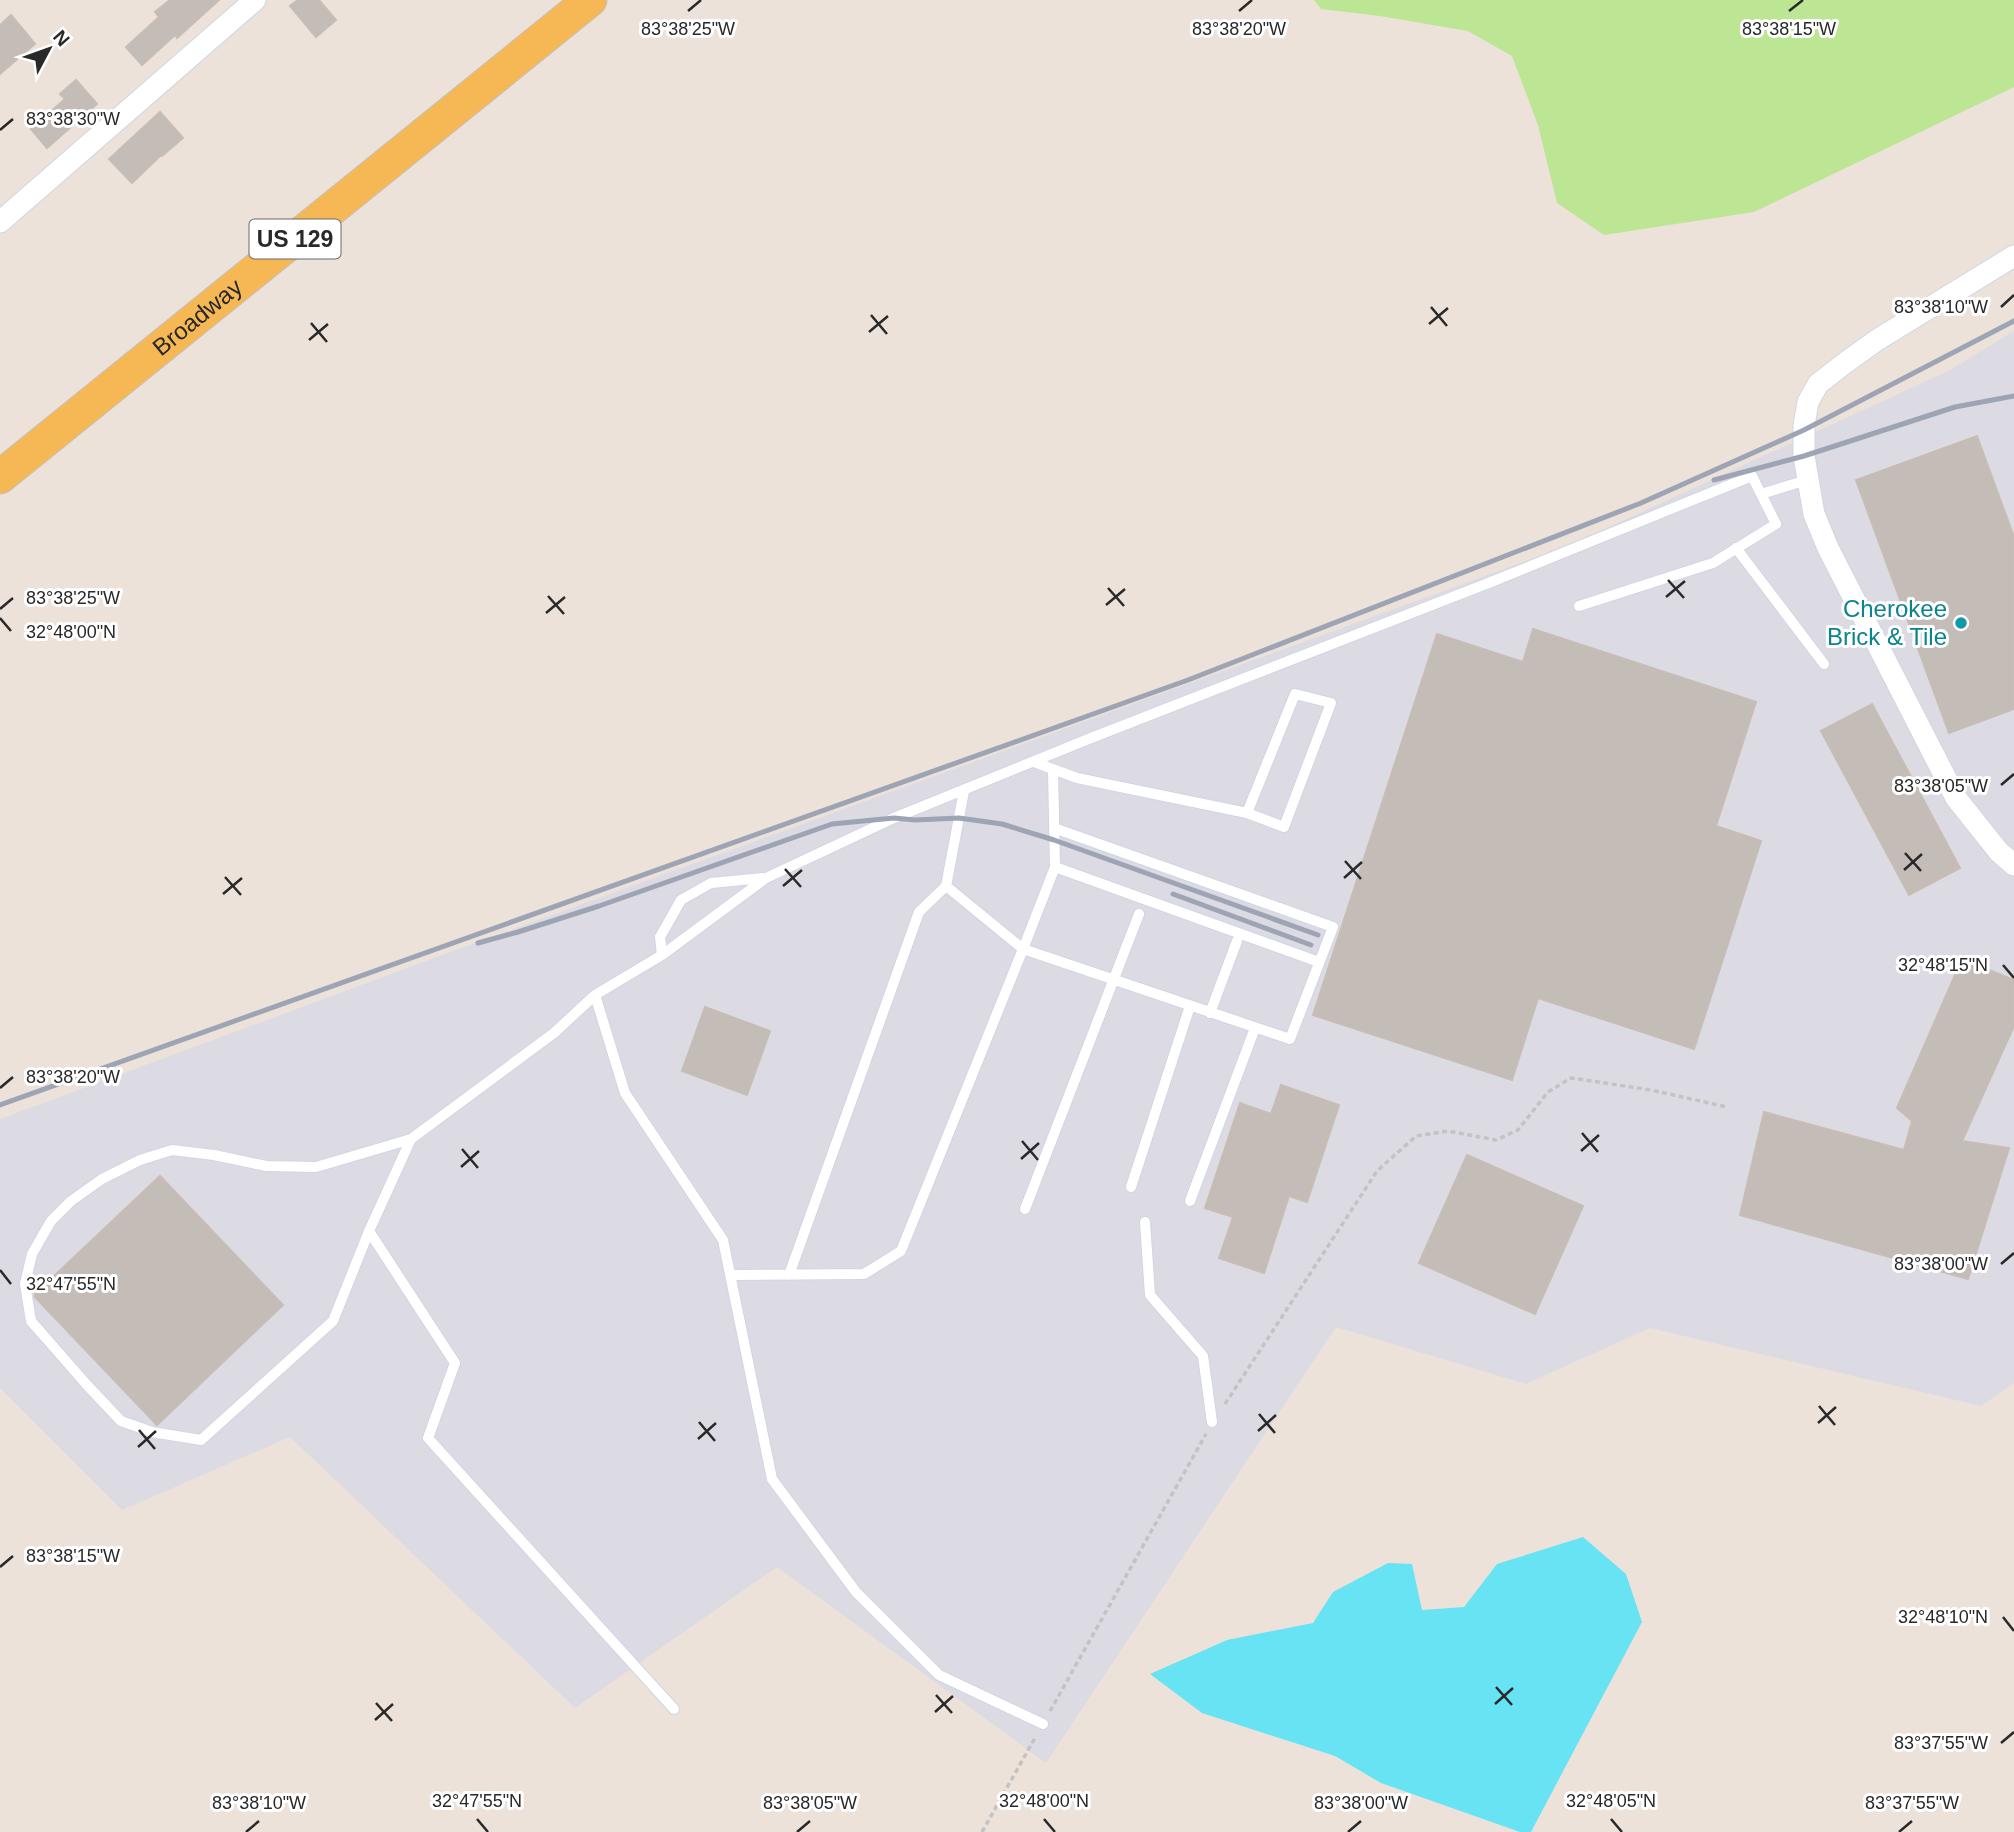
<svg xmlns="http://www.w3.org/2000/svg" width="2014" height="1832" font-family="Helvetica,sans-serif">
  <style>
    .industrial { fill: #dcdbe4 }
    .green { fill: #bce594 }
    .water { fill: #68e3f3 }
    .building { fill: #c4bcb7; stroke: #c7bdb4; stroke-width: 2 }
    .lines { fill: none; stroke-linecap: round; stroke-linejoin: round }
    .service-casing { stroke: #cfd6e3; stroke-width: 12 }
    .minor-casing { stroke: #cfd6e3; stroke-width: 23 }
    .primary-casing { stroke: #c3c3c3; stroke-width: 35 }
    .path { stroke: #c3c3c3; stroke-width: 3.5; stroke-dasharray: 5 3.5; stroke-linecap: butt }
    .service { stroke: #fff; stroke-width: 10 }
    .minor { stroke: #fff; stroke-width: 21 }
    .primary { stroke: #f6b855; stroke-width: 33 }
    .rail { stroke: #9da4b4; stroke-width: 5 }
    .ticks { fill: none; stroke: #292929; stroke-width: 2.5 }
    .culture-dot { fill: #0f9aa8; stroke: #fff; stroke-width: 2.5 }
    .labels { text-anchor: middle; stroke-width: 6; stroke-linejoin: round; paint-order: stroke }
    .shield { fill: #fff; stroke: #696969; stroke-width: 2 }
    .shield-label { font-size: 23px; font-weight: bold; fill: #292929 }
    .street-label { font-size: 24px; fill: #292929; stroke: #fff }
    .culture-label { font-size: 24px; fill: #0d838f; stroke: #fff; text-anchor: end }
    .ticks-label { font-size: 18px; text-anchor: middle; fill: #292929; stroke: #fff; stroke-width: 6; stroke-linejoin: round; paint-order: stroke }
  </style>
  <rect width="100%" height="100%" fill="#ece2da"/>
  <path class="industrial" d="M2014,331V1383L1981,1406L1650,1328L1526,1384L1336,1327L1046,1763L777,1567L575,1708L290,1437L122,1510L0,1388V1119L442,955L1570,545L1950,370Z"/>
  <path class="green" d="M1314,0H2014V87L1754,212L1604,235L1557,203L1538,125L1512,56L1468,31L1380,16L1321,9Z"/>
  <path class="water" d="M1583,1537L1626,1574L1642,1622L1531,1832H1520L1381,1783L1335,1756L1202,1713L1150,1674L1227,1640L1313,1623L1333,1592L1388,1563L1412,1564L1422,1610L1464,1607L1497,1564Z"/>
  <path class="building" d="M170,0H219L177,38L175,35L142,65L126,47L159,17L155,12Z
    M298,0H319L336,20L316,37L290,6Z
    M11,15L35,44L0,74V25Z
    M76,80L97,104L47,148L31,129L65,99L60,94Z
    M160,112L183,138L162,156L161,155L132,183L109,159Z
    M1977,436L2014,537V709L1949,733L1856,480Z
    M1533,629L1756,702L1716,826L1761,841L1694,1049L1538,998L1512,1080L1313,1015L1437,634L1523,662Z
    M1872,704L1960,868L1909,895L1821,731Z
    M1962,959L2014,980V1026L1962,1141L2009,1148L1968,1279L1740,1215L1764,1112L1904,1150L1912,1121L1897,1108Z
    M705,1007L770,1031L747,1095L682,1071Z
    M1281,1085L1339,1105L1307,1202L1289,1196L1264,1273L1219,1258L1233,1217L1205,1208L1240,1103L1271,1114Z
    M1467,1155L1583,1206L1535,1314L1419,1263Z
    M160,1176L283,1305L157,1425L35,1297V1294Z"/>
  <g class="lines">
    <g class="service-casing">
      <path id="service" d="M1761,494L1807,480
        M1736,548L1824,664
        M1034,762L1077,778L1247,813L1284,827L1331,703L1295,694L1247,813
        M1053,769L1055,867L1319,962
        M1054,828L1333,927L1290,1039L1023,949L1055,867
        M662,955L660,937L681,900L711,883L763,878
        M595,995L625,1093L723,1240L772,1479L856,1592L939,1675L1043,1724
        M1210,1013L1237,941
        M411,1139L369,1231L333,1321L201,1440L152,1432L121,1421L87,1385L31,1321L25,1284L32,1254L51,1221L71,1201L102,1179L140,1160L172,1150L214,1155L266,1166L316,1167L411,1139L554,1033L595,995L662,955L766,878L894,818L1091,738L1491,582L1752,476L1776,524L1713,563L1579,606
        M1131,1187L1190,1006
        M1190,1201L1255,1028
        M1025,1209L1139,914
        M1145,1222L1150,1295L1203,1356L1212,1422
        M369,1231L455,1363L428,1438L674,1709
        M730,1275L864,1274L901,1251L1023,949L946,886L964,791
        M789,1275L919,912L946,886"/>
    </g>
    <g class="minor-casing">
      <path id="minor" d="M0,222L255,0
        M2014,256L1877,340L1845,363L1818,384L1808,402L1804,425V456L1814,514L1828,548L1956,798L1999,852L2014,865"/>
    </g>
    <g class="primary-casing">
      <g id="primary">
        <path id="s1" d="M0,477L590,0"/>
      </g>
    </g>
    <path class="path" d="M1225,1404L1377,1171L1416,1136L1448,1131L1496,1140L1518,1130L1548,1092L1571,1078L1651,1090L1727,1107
      M1050,1711L1206,1434
      M982,1832L1036,1736"/>
    <use href="#service" class="service"/>
    <use href="#minor" class="minor"/>
    <use href="#primary" class="primary"/>
    <path class="rail" d="M1714,480L1804,456L1955,407L2014,396
      M1173,894L1311,945
      M478,943L518,932L599,906L832,824L894,818L915,820L959,818L1002,824L1054,840L1318,935
      M0,1105L1188,680L1641,503L1804,430L2014,321"/>
  </g>
  <path class="ticks" d="M688,11L701,0M1239,11L1252,0M1789,11L1803,0M0,130L13,119M1431,307L1447,326M2001,307L2014,295M871,315L887,334M311,323L327,342M1429,324L1448,308M869,332L888,316M309,340L328,324M1668,580L1684,598M1108,588L1124,606M548,596L564,614M1666,597L1685,581M1106,605L1125,589M0,609L13,598M546,613L565,597M0,618L11,631M2001,785L2014,774M1905,853L1921,871M1345,861L1361,879M785,869L801,887M1904,870L1922,854M225,877L241,895M1344,878L1362,862M783,886L802,870M223,894L242,878M2003,965L2014,978M0,1088L13,1077M1582,1133L1598,1152M1022,1141L1038,1160M462,1149L478,1168M1581,1151L1599,1135M1021,1159L1039,1143M461,1167L479,1151M2001,1264L2014,1253M0,1270L11,1284M1819,1406L1835,1425M1259,1414L1275,1433M699,1422L715,1441M1818,1423L1836,1407M139,1430L155,1449M1258,1431L1276,1415M698,1439L716,1423M138,1447L156,1431M0,1567L13,1556M2003,1617L2014,1631M1496,1687L1512,1705M936,1695L952,1713M376,1703L392,1721M1495,1704L1513,1688M935,1712L953,1696M375,1720L393,1704M2001,1743L2014,1732M477,1819L488,1832M1044,1819L1055,1832M1611,1819L1622,1832M246,1832L259,1821M797,1832L810,1821M1348,1832L1361,1821M1899,1832L1912,1821"/>
  <circle class="culture-dot" cx="1961" cy="623" r="7"/>
  <g class="labels">
    <rect class="shield" x="249.5" y="219.5" width="91" height="39" rx="5"/>
    <g class="shield-label">
      <text x="295" y="247">US 129</text>
    </g>
    <g class="street-label">
      <text dy="8" stroke="none"><textPath href="#s1" startOffset="254">Broadway</textPath></text>
    </g>
    <g class="culture-label">
      <text x="1947" y="617">Cherokee<tspan x="1947" dy="28">Brick &amp; Tile</tspan></text>
    </g>
  </g>
  <g class="ticks-label">
    <text x="688" y="35">83°38'25"W</text>
    <text x="1239" y="35">83°38'20"W</text>
    <text x="1789" y="35">83°38'15"W</text>
    <text x="73" y="125">83°38'30"W</text>
    <text x="1941" y="313">83°38'10"W</text>
    <text x="73" y="604">83°38'25"W</text>
    <text x="71" y="638">32°48'00"N</text>
    <text x="1941" y="792">83°38'05"W</text>
    <text x="1943" y="971">32°48'15"N</text>
    <text x="73" y="1083">83°38'20"W</text>
    <text x="1941" y="1270">83°38'00"W</text>
    <text x="71" y="1290">32°47'55"N</text>
    <text x="73" y="1562">83°38'15"W</text>
    <text x="1943" y="1623">32°48'10"N</text>
    <text x="1941" y="1749">83°37'55"W</text>
    <text x="477" y="1807">32°47'55"N</text>
    <text x="1044" y="1807">32°48'00"N</text>
    <text x="1611" y="1807">32°48'05"N</text>
    <text x="259" y="1809">83°38'10"W</text>
    <text x="810" y="1809">83°38'05"W</text>
    <text x="1361" y="1809">83°38'00"W</text>
    <text x="1912" y="1809">83°37'55"W</text>
  </g>
  <g transform="translate(49 49) rotate(49)" stroke="#ffffff" stroke-width="5" paint-order="stroke">
  <path d="M0-5L12 26L0 18L-12 26Z" fill="#292929"/>
  <text y="-10" font-size="19" font-weight="bold" text-anchor="middle" fill="#292929">N</text>
  </g>
</svg>
